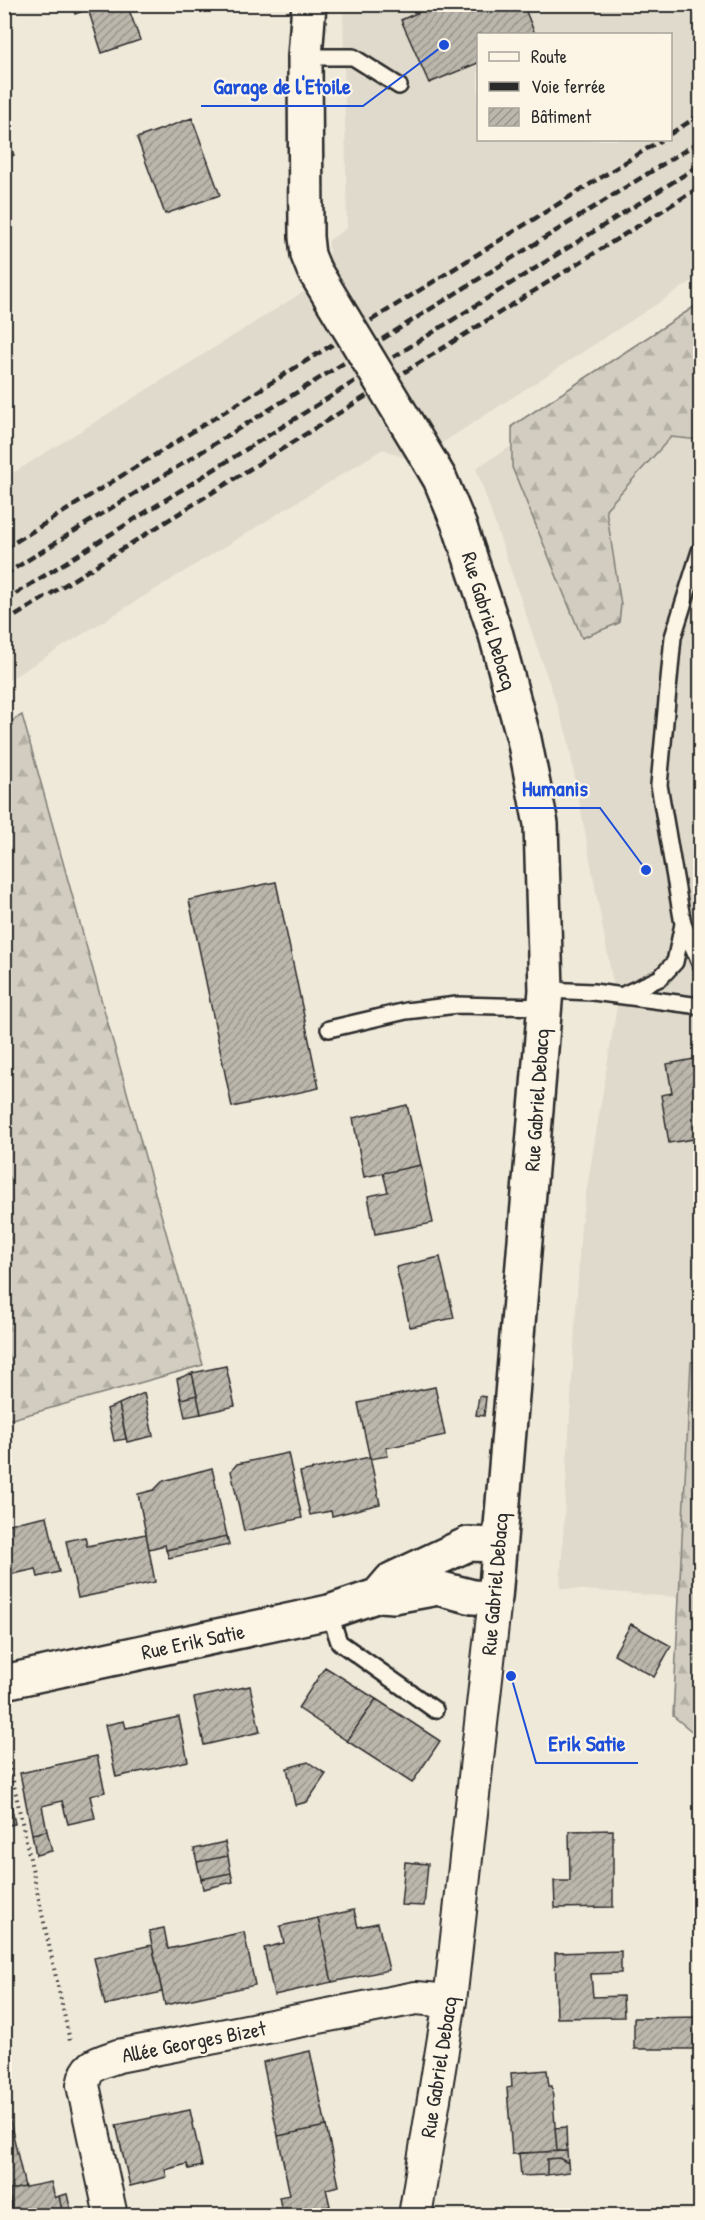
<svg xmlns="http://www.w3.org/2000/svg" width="705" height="2220" font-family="'Patrick Hand',sans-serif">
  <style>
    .built { fill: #e0dacc; fill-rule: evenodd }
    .forest { fill: url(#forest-firs); stroke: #7e7c76; stroke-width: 1.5 }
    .building { fill: url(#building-hatch); stroke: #2b2b2b; stroke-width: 1.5 }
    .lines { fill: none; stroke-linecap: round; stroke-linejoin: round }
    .service-casing { stroke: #2b2b2b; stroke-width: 20 }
    .minor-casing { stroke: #2b2b2b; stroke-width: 36 }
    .tertiary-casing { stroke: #2b2b2b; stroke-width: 38 }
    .path { stroke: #2b2b2b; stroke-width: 4; stroke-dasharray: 1.5 4.5; stroke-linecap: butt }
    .service { stroke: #fcf5e5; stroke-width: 15 }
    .minor { stroke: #fcf5e5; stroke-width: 32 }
    .tertiary { stroke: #fcf5e5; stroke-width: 33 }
    .rail { stroke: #2b2b2b; stroke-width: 4.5; stroke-dasharray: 9 4.5; stroke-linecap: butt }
    .tertiary-bridge-casing { stroke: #2b2b2b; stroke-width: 38; stroke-linecap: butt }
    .tertiary-bridge { stroke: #fcf5e5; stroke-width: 33 }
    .labels { text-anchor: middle; stroke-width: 4.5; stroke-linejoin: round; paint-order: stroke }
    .street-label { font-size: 21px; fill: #2b2b2b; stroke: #fcf5e5 }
    .leader { fill: none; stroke: #1d4ed8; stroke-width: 2 }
    .callout-dot { fill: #1d4ed8; stroke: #fcf5e5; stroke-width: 2 }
    .callout-label { font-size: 22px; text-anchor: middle; font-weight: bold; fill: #1d4ed8; stroke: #fcf5e5; stroke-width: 4.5; stroke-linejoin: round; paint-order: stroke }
  </style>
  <defs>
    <pattern id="forest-firs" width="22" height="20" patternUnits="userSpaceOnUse" patternTransform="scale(1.5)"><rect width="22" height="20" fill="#d2cdc0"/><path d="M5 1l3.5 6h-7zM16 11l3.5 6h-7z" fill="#b4b0a5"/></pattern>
    <pattern id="building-hatch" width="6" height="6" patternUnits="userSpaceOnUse" patternTransform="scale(1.5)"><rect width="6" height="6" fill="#bcb7ac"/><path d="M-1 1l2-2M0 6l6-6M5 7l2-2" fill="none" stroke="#99958c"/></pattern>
  </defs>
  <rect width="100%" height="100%" fill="#efe9da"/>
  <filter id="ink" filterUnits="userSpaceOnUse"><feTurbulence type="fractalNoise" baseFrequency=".0167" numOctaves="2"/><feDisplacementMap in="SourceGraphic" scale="12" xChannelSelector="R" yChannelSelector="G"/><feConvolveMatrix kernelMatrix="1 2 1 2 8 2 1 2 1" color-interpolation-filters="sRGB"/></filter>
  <g filter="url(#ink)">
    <path class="built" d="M343,5H700V276L433,449L436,471L383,449L5,682V478L329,276V240L347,228ZM478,34H670V140H478Z
      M700,329V1599L560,1588L581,1224L617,1005L567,735L476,468Z"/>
    <path class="forest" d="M700,303V440L671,437L606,509L621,605L619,623L582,638L512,467V426Z
      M22,715L203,1365L5,1421L4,726Z
      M691,1362H700V1738L673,1716Z"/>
    <path class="building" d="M72,4H127L140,40L102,53L88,9L75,14Z
      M437,4H523L535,34H478V63L429,83L401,20Z
      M192,118L220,195L165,214L137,138Z
      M4,130L14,155L4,159Z
      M276,882L319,1088L232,1107L189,900Z
      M700,1058V1138L669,1143L661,1095L672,1093L667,1064Z
      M407,1105L421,1165L364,1177L353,1118Z
      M421,1165L433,1223L375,1234L368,1196L388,1192L383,1173Z
      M440,1257L454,1318L410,1327L396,1267Z
      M226,1366L235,1406L201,1414L192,1373Z
      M192,1373L197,1395L181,1399L177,1379Z
      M435,1387L445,1435L386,1448L388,1456L370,1459L358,1403Z
      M144,1393L153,1436L127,1442L119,1404Z
      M197,1395L201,1414L185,1417L181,1399Z
      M479,1396L486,1397L484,1416L476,1415Z
      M119,1404L126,1439L114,1441L107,1409Z
      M288,1453L302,1518L244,1531L231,1471L237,1464Z
      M370,1457L380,1504L332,1516L331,1511L310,1515L300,1472Z
      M212,1468L227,1536L166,1550L165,1545L149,1549L138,1494L154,1490L163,1481Z
      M47,1516L59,1572L38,1577L36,1569L4,1576V1525Z
      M146,1534L155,1582L78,1598L66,1541L85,1537L87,1546Z
      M227,1536L229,1545L169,1558L166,1550Z
      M631,1624L671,1646L654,1677L614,1654Z
      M325,1667L376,1699L347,1741L298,1708Z
      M250,1686L260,1732L204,1745L194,1698Z
      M376,1699L440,1741L412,1783L347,1741Z
      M179,1717L188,1761L116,1777L105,1725L124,1721L126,1728Z
      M97,1756L105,1792L90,1796L95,1818L68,1824L62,1801L42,1806L47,1831L32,1834L20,1773Z
      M308,1762L326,1774L307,1802L295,1805L287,1768Z
      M5,1775L15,1824L4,1826V1775Z
      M613,1830V1907L555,1908L554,1881H570L569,1831Z
      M47,1831L52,1851L36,1855L32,1834Z
      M225,1842L228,1856L197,1862L194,1849Z
      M228,1856L231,1873L201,1879L197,1862Z
      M405,1862L428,1864L424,1906L401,1905Z
      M231,1873L233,1882L203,1889L201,1879Z
      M354,1910L358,1927L378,1923L389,1970L332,1982L318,1918Z
      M318,1918L332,1982L274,1995L264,1948L284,1943L280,1926Z
      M164,1928L168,1949L244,1932L255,1985L165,2005L149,1931Z
      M152,1945L162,1992L105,2005L94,1958Z
      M621,1951V1973L591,1974L593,1997L623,1996L624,2017L557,2018L555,1953Z
      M700,2017V2049H634V2018Z
      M310,2051L326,2126L278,2136L263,2062Z
      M547,2070L549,2086H552L557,2151L512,2154L507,2088L512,2087L511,2073Z
      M190,2110L202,2166L189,2169L187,2164L165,2170L167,2177L130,2186L116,2125Z
      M4,2116L9,2117L25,2187L4,2191Z
      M326,2126L339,2186L326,2189L330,2206L283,2216L279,2197L290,2195L278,2136Z
      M566,2127L567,2151H557L555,2128Z
      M567,2151L568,2163L559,2158L547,2159V2175L521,2176L519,2153Z
      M559,2158L568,2163L569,2172L547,2175V2159Z
      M51,2182L55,2198L59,2196L63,2216H12L10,2190Z
      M67,2194L72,2216H63L59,2196Z"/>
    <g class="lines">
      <g class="service-casing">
        <path id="service" d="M305,57H353L399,86
          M700,551L673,637L659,785L683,924L700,963
          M546,990L593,992L700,1006
          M625,994L660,978L675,962L683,924
          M329,1029L406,1011L457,1005L544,1007
          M329,1612L339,1642L435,1710"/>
      </g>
      <g class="minor-casing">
        <path id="minor" d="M111,2216L83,2085C87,2063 99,2063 118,2056L416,1998L450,2001
          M415,2216L450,2001L495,1598"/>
      </g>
      <g class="tertiary-casing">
        <path id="tertiary" d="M309,4L305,57L306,237L308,255L314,270
          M379,1594L391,1580L468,1544L498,1545
          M4,1682L329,1612L379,1595L394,1596L438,1588L473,1597L495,1598L546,990L541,824L524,739L496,635L460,527L440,479L430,462"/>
      </g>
      <path class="path" d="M4,1740L70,2041"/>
      <use href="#service" class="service"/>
      <use href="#minor" class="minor"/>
      <use href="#tertiary" class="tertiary"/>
      <path class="rail" d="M670,134L700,115
        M4,549L661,140
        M4,575L700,141
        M4,601L700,165
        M4,623L700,187"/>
      <g class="tertiary-bridge-casing">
        <path id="tertiary-bridge" d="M314,270L430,462"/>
      </g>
      <use href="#tertiary-bridge" class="tertiary-bridge"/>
    </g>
  </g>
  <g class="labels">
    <g class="street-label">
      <text transform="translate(489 621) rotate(73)" y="7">Rue Gabriel Debacq</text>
      <text transform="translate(537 1100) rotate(-86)" y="7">Rue Gabriel Debacq</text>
      <text transform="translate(495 1584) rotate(-85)" y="7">Rue Gabriel Debacq</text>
      <text transform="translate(193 1642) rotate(-12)" y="7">Rue Erik Satie</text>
      <text transform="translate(194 2042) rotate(-11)" y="7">Allée Georges Bizet</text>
      <text transform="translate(439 2067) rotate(-81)" y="7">Rue Gabriel Debacq</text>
    </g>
  </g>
  <path class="leader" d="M444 45L363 106H201M646 870L600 808H510M511 1676L536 1763H638"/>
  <g class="callout-dot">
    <circle cx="444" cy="45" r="6"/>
    <circle cx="646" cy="870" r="6"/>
    <circle cx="511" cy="1676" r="6"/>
  </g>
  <g class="callout-label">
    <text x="282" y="94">Garage de l'Etoile</text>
    <text x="555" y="796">Humanis</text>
    <text x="587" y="1751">Erik Satie</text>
  </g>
  <rect width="705" height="2220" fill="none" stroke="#fcf5e5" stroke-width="24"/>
  <rect x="12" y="12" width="681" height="2196" fill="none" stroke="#2b2b2b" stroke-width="2" filter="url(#ink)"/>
  <rect x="477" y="33" width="195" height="108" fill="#fcf5e5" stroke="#a8a49b" stroke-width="1.5"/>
  <rect x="489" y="52" width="30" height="9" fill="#fcf5e5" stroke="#a8a49b" stroke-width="1.5"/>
  <text x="531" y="63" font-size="18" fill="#2b2b2b">Route</text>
  <rect x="489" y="82" width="30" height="9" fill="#2b2b2b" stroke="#a8a49b" stroke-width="1.5"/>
  <text x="531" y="93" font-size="18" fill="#2b2b2b">Voie ferrée</text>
  <rect x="489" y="108" width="30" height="18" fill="url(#building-hatch)" stroke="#a8a49b" stroke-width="1.5"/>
  <text x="531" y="123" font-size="18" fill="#2b2b2b">Bâtiment</text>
</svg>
